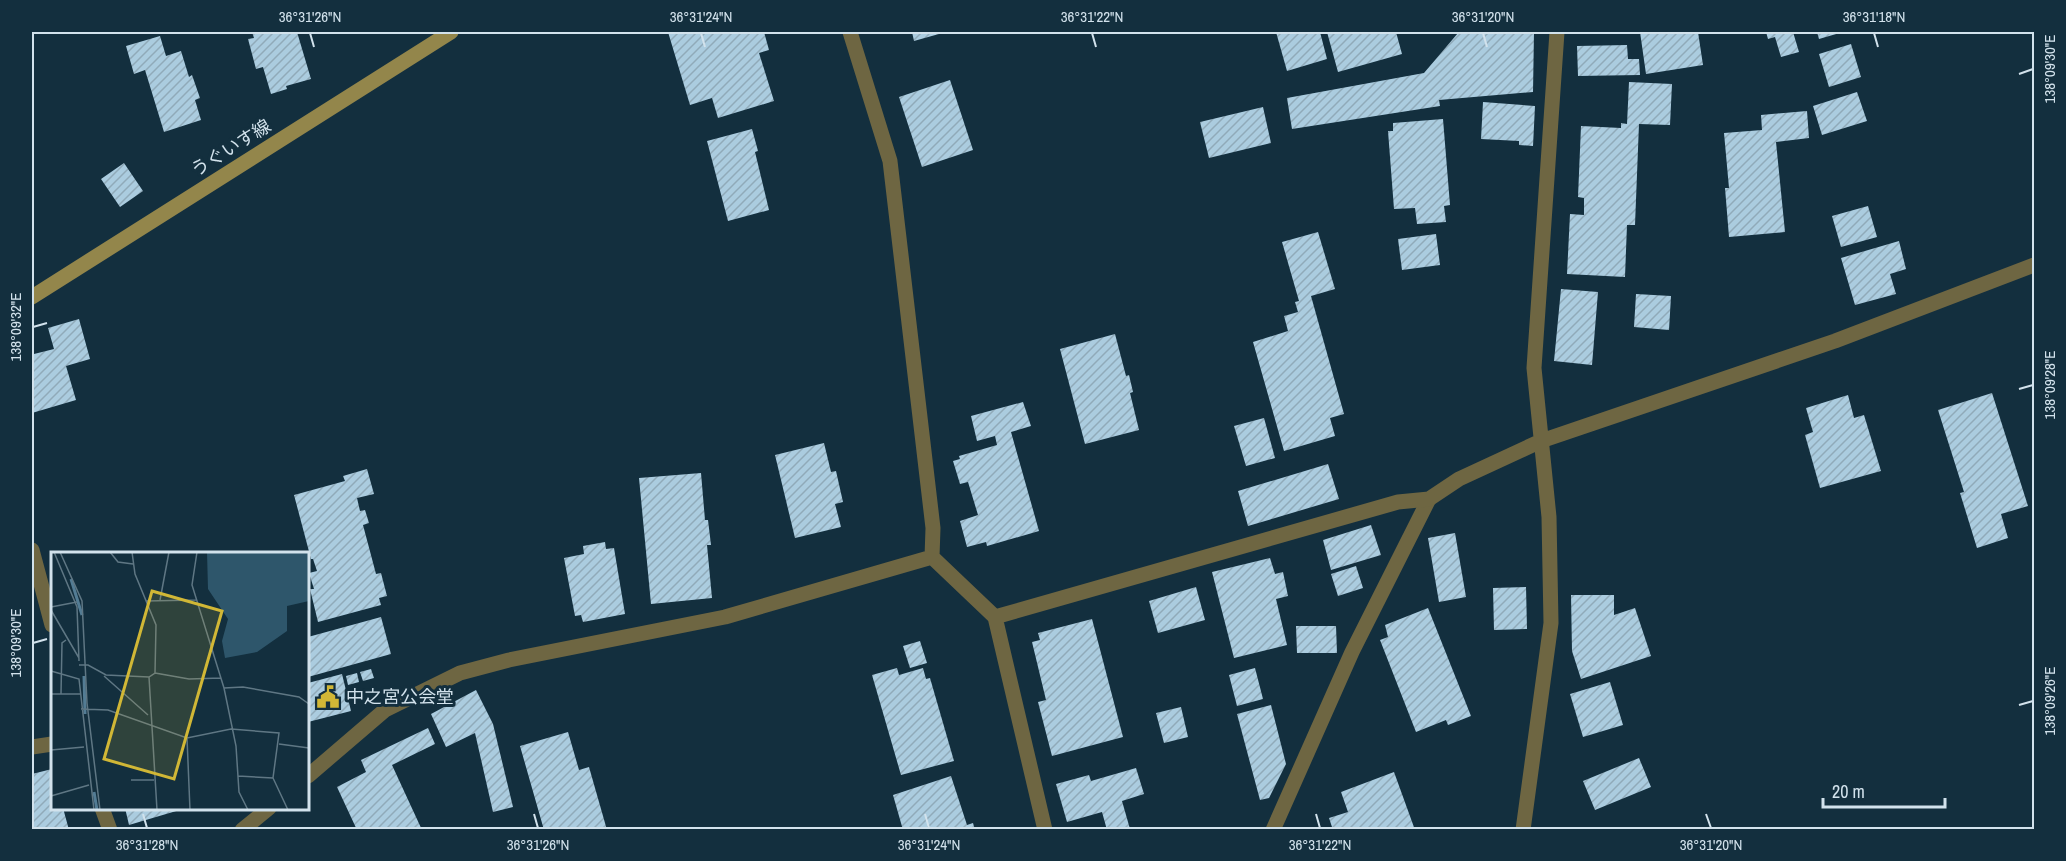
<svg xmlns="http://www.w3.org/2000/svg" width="2066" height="861" font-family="'Archivo Narrow','Noto Sans JP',sans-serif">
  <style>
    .building { fill: url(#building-hatch) }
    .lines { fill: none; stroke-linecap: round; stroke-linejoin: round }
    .lane { stroke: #6e6642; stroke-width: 15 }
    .street { stroke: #6e6642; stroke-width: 15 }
    .secondary { stroke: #93864b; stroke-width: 15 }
    .ticks { fill: none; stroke: #d2e2ec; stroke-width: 2 }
    .labels { text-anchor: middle; stroke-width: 6; stroke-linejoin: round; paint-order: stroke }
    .street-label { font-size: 18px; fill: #d2e2ec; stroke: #132f3e }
    .poi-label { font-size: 18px; fill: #d2e2ec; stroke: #132f3e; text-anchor: start }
    .inset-river { fill: none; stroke: #537c94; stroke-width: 3 }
    .inset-road { fill: none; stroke: #5f7784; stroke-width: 1.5 }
    .view { fill: #d1b736; fill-opacity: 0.15; stroke: #d1b736; stroke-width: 3 }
    .inset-edge { fill: none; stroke: #d2e2ec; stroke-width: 3 }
    .neatline { fill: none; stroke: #d2e2ec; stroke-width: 2 }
    .ticks-label { font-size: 15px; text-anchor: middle; fill: #d2e2ec }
  </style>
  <defs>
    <pattern id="building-hatch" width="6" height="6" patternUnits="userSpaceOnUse" patternTransform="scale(1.5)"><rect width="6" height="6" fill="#abccdf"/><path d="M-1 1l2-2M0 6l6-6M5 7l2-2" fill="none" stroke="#90aab9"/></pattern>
  </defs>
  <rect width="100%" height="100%" fill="#132f3e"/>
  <path class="building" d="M252,32H297L311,79L286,86L287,89L271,94L263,67L256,69L248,39L254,38Z
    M668,32H693V34L700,32H764L769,50L759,53L774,101L718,118L712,98L690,105Z
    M912,32H946L914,41Z
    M1276,32H1320L1327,59L1287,71Z
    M1327,32H1396L1402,54L1338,72Z
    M1463,32H1534L1533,92L1439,100L1440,106L1292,129L1287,98L1424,73L1458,33Z
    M1640,32H1698L1703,65L1646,74Z
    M1766,32H1793L1799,52L1781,57L1775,37L1768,39Z
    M1817,32H1843L1819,39Z
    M160,36L166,56L181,51L189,77L192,75L200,98L195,100L201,120L164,132L145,70L134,74L126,46Z
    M1851,44L1861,77L1829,87L1819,54Z
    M1627,45L1628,59H1639L1640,75L1578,76L1577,46Z
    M950,80L973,150L922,167L899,97Z
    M1629,82L1672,84L1670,125L1639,124L1635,225H1627L1625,277L1567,274L1570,214L1584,215V198L1578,197L1581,126L1621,128V123L1627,124Z
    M1857,92L1867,121L1822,135L1813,106Z
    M1483,102L1535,106L1533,146L1519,145V141L1481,139Z
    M1263,107L1271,143L1209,158L1200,122Z
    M1807,111L1809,138L1776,142L1785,232L1729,237L1725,188H1729L1724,133L1762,130L1761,115Z
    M1443,119L1450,205L1444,206L1446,222L1417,224L1415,208L1394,209L1388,131H1393V123Z
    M752,129L758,151L755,152L769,210L728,221L707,141Z
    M124,163L143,191L120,207L101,179Z
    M1868,206L1877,237L1841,247L1832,216Z
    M1318,232L1335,289L1311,296L1344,414L1330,418L1335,436L1284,451L1253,342L1288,331L1284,316L1298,312L1295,302L1299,301L1282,242Z
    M1436,234L1440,265L1402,270L1398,239Z
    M1899,241L1906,269L1890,274L1896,294L1855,305L1841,258Z
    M1561,289L1598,292L1592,365L1554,361Z
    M1636,294L1671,296L1669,330L1634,327Z
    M79,319L90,359L66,366L76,400L32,413V348L34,354L54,349L48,328Z
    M1115,334L1126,376L1129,375L1133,392L1130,393L1139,430L1085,444L1060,349Z
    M1992,393L2028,506L2001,514L2008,538L1977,548L1960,493L1964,492L1938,410Z
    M1848,395L1854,418L1864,415L1881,471L1820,488L1805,435L1813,432L1806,408Z
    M1023,402L1031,426L1011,432L1039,531L987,546L986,542L967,547L960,521L978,515L968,482L960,484L953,461L960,459L959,456L997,445L995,436L977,441L971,416Z
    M1264,418L1275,458L1246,466L1234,426Z
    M824,443L831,472L836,471L843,502L835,504L841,527L795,538L775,455Z
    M1328,464L1339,499L1248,526L1238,491Z
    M367,469L374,494L357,498L360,511L365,510L369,523L363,525L376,574L381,573L387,596L379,598L381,605L318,622L310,589H314L309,573L317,571L313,559H311L294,495L345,481L343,476Z
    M701,473L705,520H708L711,545H707L712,598L651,604L639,478Z
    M1371,525L1381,555L1331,570L1323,540Z
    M1455,533L1466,597L1439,602L1428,538Z
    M605,542L606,549L614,548L625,614L583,622L581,615L575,616L564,558L584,554L583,546Z
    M1270,558L1275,574L1283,572L1288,596L1276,599L1287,645L1234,658L1212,572Z
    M1356,566L1363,588L1338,596L1331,574Z
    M1196,587L1205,620L1158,633L1149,601Z
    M1526,587L1527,629L1494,630L1493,588Z
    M1571,595H1614V615L1635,608L1651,656L1581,679L1572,651Z
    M1428,608L1471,716L1448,725L1446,720L1416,732L1380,640L1388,637L1385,625Z
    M381,617L391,654L308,677V637Z
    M1092,619L1123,737L1052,756L1038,702L1046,700L1032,642L1040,640L1038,633Z
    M1296,626H1336L1337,653H1297Z
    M920,641L927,663L910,668L903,646Z
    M897,668L899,675L923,668L926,679L930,678L954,761L901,775L872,675Z
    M1255,668L1263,699L1237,706L1229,675Z
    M371,669L374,678L363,681L360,672Z
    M357,673L359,682L348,685L346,676Z
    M342,674L351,711L308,722V683Z
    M1610,682L1623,725L1583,737L1570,694Z
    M476,690L493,724L513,807L493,812L475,733L446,747L431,714Z
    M1271,705L1286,764L1269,798L1260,800L1237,714Z
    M1181,707L1188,737L1164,743L1156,713Z
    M428,728L435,744L392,765L422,830H357L337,787L366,772L361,760Z
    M568,732L579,770L589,767L607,830H544L520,746Z
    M1639,758L1651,787L1595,810L1583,781Z
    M1136,768L1144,794L1122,801L1130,829L1107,830L1102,812L1067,822L1056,784L1089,775L1091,781Z
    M52,769V808H63L69,830H32V774Z
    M1394,772L1415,830H1333L1329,818L1348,812L1341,792Z
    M951,776L967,825L973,823L975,830H903L893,795Z
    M125,808H183V809L129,825Z"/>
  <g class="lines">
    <path class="lane" d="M1273,830L1352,652L1429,499"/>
    <path class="street" d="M850,32L890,161L933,528L932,557
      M32,550L52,625
      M995,617L1398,502L1429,499L1459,479L1541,441L1835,341L2034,265
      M32,747L52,744
      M308,776L385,710L460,673L509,660L725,617L932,557L995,617L1045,830
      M102,808L110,830
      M242,830L269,808
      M1523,830L1551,623L1549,517L1534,368L1557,32"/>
    <path class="secondary" d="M32,297L451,32"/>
  </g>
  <path class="ticks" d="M310,33L314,47M701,33L705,47M1092,33L1096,47M1483,33L1487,47M1874,33L1878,47M2019,74L2033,69M33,327L47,323M2019,389L2033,385M33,643L47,639M2019,705L2033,701M143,814L147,828M534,814L538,828M925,814L929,828M1316,814L1320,828M1706,814L1711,828"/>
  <defs>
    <g id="civic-bare" transform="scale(1.8)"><path d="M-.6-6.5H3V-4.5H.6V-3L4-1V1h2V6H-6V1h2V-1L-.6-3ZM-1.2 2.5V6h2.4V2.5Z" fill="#d1b736" stroke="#132f3e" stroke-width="2.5" paint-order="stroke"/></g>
  </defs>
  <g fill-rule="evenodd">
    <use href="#civic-bare" x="328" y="697"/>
  </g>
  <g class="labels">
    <g class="street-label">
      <text transform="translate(231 148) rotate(-32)" y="6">うぐいす線</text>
    </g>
    <g class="poi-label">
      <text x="346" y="703">中之宮公会堂</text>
    </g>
  </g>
  <g transform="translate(51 552)">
    <rect width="258" height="258" fill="#132f3e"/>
    <path d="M156,0H258V49L236,54V79L206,100L174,106L171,89L177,67L157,37Z" fill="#2e566b"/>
    <path class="inset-river" d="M20,27L31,63M33,124L34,162M43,240L46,258"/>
    <path class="inset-road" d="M3,0L26,55L28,109M9,0L31,49L36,151L49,258M59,0L67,10L82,12M146,0L141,33L173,136L185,194L188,240L197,258M109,48L118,0M95,49L145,48M0,55L26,50M0,58L28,106M28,113H37L55,123L98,125L104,121L105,73L84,22L81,0M0,119L28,127L43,258M104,121L138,127L170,126M53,124L97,163M98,125L106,258M173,136L192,135L248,145L258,152M0,142H29M10,142L11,91L15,88M30,157L57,158L136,186L180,177L228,181L222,226L237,258M136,186L139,258M228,192L258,196M0,198L33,195M187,224L222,226M80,228H103M0,244L38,233"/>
    <path class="view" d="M101,39L171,59L123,227L53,207Z"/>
    <rect width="258" height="258" class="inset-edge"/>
  </g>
  <rect width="2066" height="861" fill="none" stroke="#132f3e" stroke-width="66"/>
  <path d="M1823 798v9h122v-9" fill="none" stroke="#d2e2ec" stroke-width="3"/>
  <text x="1832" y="798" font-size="18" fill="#d2e2ec" stroke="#132f3e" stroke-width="4.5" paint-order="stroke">20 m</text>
  <rect x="33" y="33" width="2000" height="795" class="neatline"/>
  <g class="ticks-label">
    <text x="310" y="22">36°31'26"N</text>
    <text x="701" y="22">36°31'24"N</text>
    <text x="1092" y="22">36°31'22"N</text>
    <text x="1483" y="22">36°31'20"N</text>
    <text x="1874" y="22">36°31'18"N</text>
    <text transform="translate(2050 69) rotate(-90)" y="5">138°09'30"E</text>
    <text transform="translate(16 327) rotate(-90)" y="5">138°09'32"E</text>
    <text transform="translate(2050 385) rotate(-90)" y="5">138°09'28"E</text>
    <text transform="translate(16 643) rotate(-90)" y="5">138°09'30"E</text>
    <text transform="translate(2050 701) rotate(-90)" y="5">138°09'26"E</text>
    <text x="147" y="850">36°31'28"N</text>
    <text x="538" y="850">36°31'26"N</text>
    <text x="929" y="850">36°31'24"N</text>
    <text x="1320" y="850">36°31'22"N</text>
    <text x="1711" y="850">36°31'20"N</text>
  </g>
</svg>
